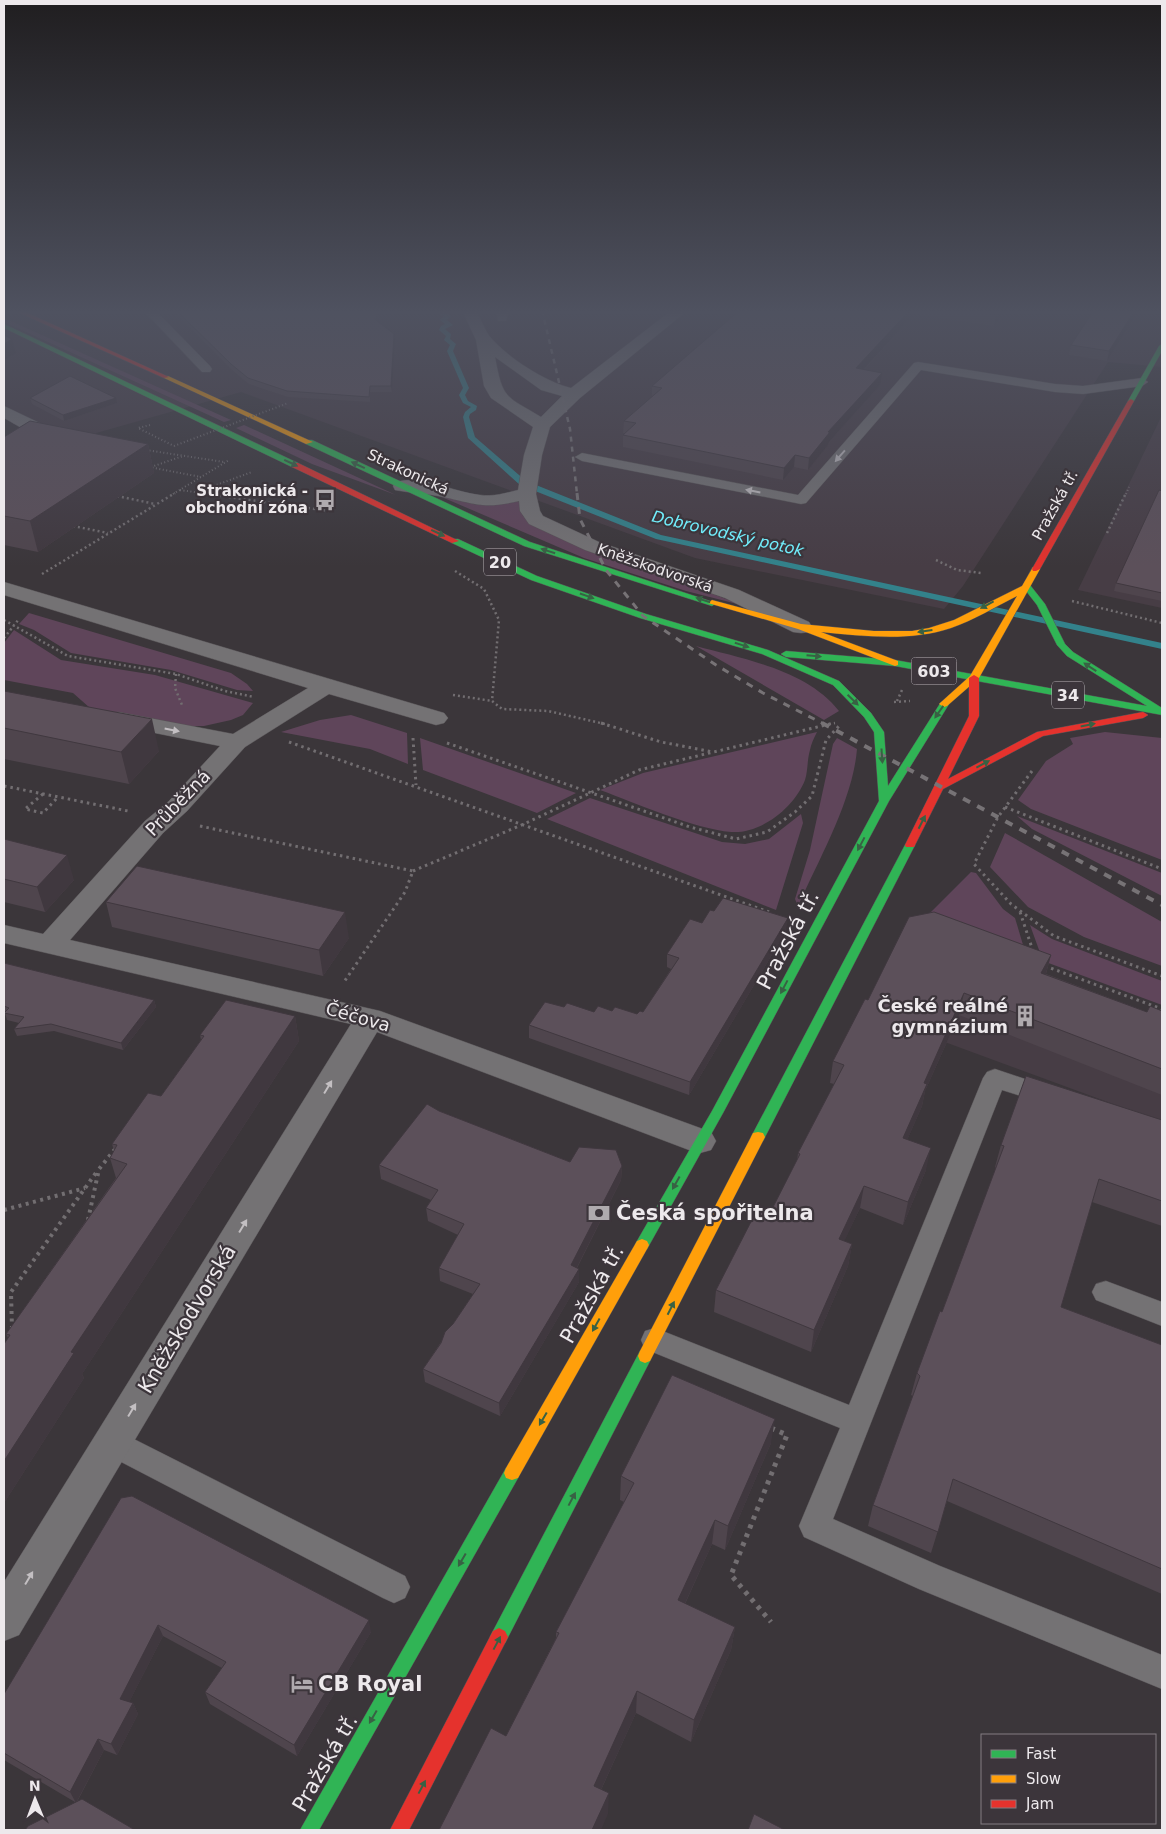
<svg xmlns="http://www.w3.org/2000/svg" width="1166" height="1834" font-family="'DejaVu Sans',sans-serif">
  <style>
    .built { fill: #473d45 }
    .green { fill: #5f455a }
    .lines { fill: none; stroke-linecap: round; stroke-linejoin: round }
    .stream { fill: #33828b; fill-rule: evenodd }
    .lane-casing { stroke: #575356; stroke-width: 1 }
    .street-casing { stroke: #575356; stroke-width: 1 }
    .fast-casing { stroke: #575356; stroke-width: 1 }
    .slow-casing { stroke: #575356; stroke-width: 1 }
    .jam-casing { stroke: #575356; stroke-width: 1 }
    .path-far4 { stroke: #726e71; stroke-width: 2; stroke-dasharray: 1 2.5; stroke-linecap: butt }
    .path-far3 { stroke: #726e71; stroke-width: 2.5; stroke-dasharray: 2 3; stroke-linecap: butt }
    .path-far2 { stroke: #726e71; stroke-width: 3; stroke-dasharray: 2.5 4; stroke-linecap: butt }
    .path-far1 { stroke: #726e71; stroke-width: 4; stroke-dasharray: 3 4.5; stroke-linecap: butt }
    .path { stroke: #726e71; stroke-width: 5; stroke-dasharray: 4 5.5; stroke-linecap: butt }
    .lane { fill: #747274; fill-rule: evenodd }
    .street { fill: #747274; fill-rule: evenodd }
    .fast { fill: #30b455; fill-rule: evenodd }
    .slow { fill: #ff9f0a; fill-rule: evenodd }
    .jam { fill: #e5322d; fill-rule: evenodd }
    .rail-far2 { stroke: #777376; stroke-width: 2.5; stroke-dasharray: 5 5; stroke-linecap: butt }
    .rail-far1 { stroke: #777376; stroke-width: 3; stroke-dasharray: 7 7; stroke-linecap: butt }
    .rail { stroke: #777376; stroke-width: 4; stroke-dasharray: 8 8; stroke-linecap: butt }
    .path-bridge { stroke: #726e71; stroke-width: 2; stroke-dasharray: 1 2.5; stroke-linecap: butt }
    .wall { fill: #4f454d }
    .shaded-wall { fill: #40383f }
    .building { fill: #5c505a; stroke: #40383f }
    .oneway { fill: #c3bfc2 }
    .oneway2 { fill: #386144 }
    .labels { text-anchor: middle; stroke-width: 4.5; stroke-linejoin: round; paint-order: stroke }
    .far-street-label { font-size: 15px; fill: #ede9ec; stroke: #3c353b }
    .far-poi-label { font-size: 15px; font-weight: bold; fill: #ede9ec; stroke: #3c353b; text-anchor: end }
    .far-water-label { font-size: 16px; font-style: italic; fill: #71eefc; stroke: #3c353b }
    .shield { fill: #3c353b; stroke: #b8b3b7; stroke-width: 1 }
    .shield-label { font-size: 16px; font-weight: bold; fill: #ede9ec }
    .street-label { font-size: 18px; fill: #ede9ec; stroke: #3c353b }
    .poi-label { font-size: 18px; font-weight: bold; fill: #ede9ec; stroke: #3c353b; text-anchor: end }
    .near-street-label { font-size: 21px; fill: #ede9ec; stroke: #3c353b }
    .near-poi-label { font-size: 21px; font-weight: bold; fill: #ede9ec; stroke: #3c353b; text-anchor: start }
  </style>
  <rect width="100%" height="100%" fill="#3b363a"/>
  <path class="built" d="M4,310H1162V367L1108,362L963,586L944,609L695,558L241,392L54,445L4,418Z
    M1162,415V608L1078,590L1119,505Z
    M875,999L1162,1020V1122L866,1013Z"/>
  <path class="green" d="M4,318L231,420L224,422L4,322Z
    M244,425L396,495L312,464L236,428Z
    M437,495L478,505L520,501L523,516L542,530L745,606L686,591L584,558Z
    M29,613L231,673L247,684L253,691L237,690L171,670L71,653L34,630L19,624Z
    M14,630L61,660L155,675L253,703L243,715L231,720L204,726H182L90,708L73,693L4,680V643Z
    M696,646C744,659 807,670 839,711L824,720Z
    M351,715L407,733L408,764L370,749L281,732L320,720Z
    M817,732C814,738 811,744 810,750C807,760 808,771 805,780C794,808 761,834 731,832C694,829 636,803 600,790L643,773Z
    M1105,732L1162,738V860L1031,809L1018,800L1046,761L1073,744L1070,738Z
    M420,738L576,793L537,813L423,770Z
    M837,738L857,749C853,800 819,859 798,906L795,899L810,850L833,744Z
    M590,798L722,842L745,844L769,839L801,814L803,823L776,910L547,819Z
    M1017,816L1162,873V896L1032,829Z
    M1005,833L1162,922V966L1084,937L1028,907L990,867Z
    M971,872L976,873L1003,909L1015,918L1026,955L921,922Z
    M1030,925L1052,939L1162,981V1005L1043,961Z"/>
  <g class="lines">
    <path class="stream" d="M433,310H441L451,316L447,320L453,325L445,329L451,334L450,339L456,344L453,351L469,388L465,395L468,401L477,406L476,410L470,414L469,417L475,437L526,481L661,535L1162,643V649L656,539L520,485L468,438L463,417L465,412L471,407L463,403L459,395L463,388L447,351L450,345L444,340L446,336L439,330L441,326L445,324L440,320L444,316Z"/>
    <g class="lane-casing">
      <path id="lane" d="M143,310H155L210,366L212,369L210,372H202Z
        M497,310H509L506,321H498Z
        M918,362L1055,384L1083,386L1142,378L1148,382L1142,386L1083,394L1055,392L921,370L806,503L801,504L582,461L575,457L582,453L798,495L914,363Z
        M995,1069L1058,1090L1061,1096L1058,1102L1049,1105L1002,1090L833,1519L940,1566L1162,1655V1689L919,1589L804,1537L799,1526L840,1428L645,1349L641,1340L645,1331L655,1328L849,1405L983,1078L987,1072Z
        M1106,1281L1162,1302V1326L1096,1300L1092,1292L1096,1284Z
        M112,1428L405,1576L410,1587L405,1598L394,1603L383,1598L102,1452L97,1442L102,1432Z"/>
    </g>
    <g class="street-casing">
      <path id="street" d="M462,310H476C481,319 485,331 491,338C510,359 544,381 571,388L672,310H688L580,398L550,427L542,455L536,494L540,511L543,516L599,542L739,590L809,622L812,627L809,632L801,633L793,632L725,598L585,550L529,524L520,511L519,501C480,510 475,503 438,496C424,493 410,493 395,490L393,486L395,482C424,475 452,492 480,495C493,497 506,493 518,490L524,455L533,427L491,398L484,386L476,340ZM495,357L541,390L562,396L541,417C505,395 503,400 495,357Z
        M4,406L48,427L67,433L70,437L67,441C47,446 21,427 4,418Z
        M4,582L444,713L448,718L444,723L436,725L329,694L245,747L187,811L163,833L70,940L380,1011L711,1132L716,1141L711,1150L700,1153L689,1150L377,1032L19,1635L4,1641V1582L351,1024L4,943V925L43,934L145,821L169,801L220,746L110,724L106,719L110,714L118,712L233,734L308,688L4,595Z"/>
    </g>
    <g class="fast-casing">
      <path id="fast" d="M4,324L298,463L299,465L292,467L4,328Z
        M1162,344V351L1134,401L1129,402L1128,401L1159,346Z
        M306,440H312L530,542L716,603L712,606L709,605L524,546L306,444Z
        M452,539H458L537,576L646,614L768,650L839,681L871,713L884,732L888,786L941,702H947L949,704L889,801L723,1113L647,1249L642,1251L637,1249L635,1245L637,1241L712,1111L879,801L874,732L864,717L833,685L762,654L640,618L531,580L452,543Z
        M1027,584L1030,585L1045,604L1065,644L1073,652L1162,708V715L895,666L786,657L781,654L786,651L895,660L1147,706L1067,656L1057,645L1037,605L1023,587Z
        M910,842L915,845L765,1137L763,1141L758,1142L753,1141L751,1137L905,845Z
        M645,1349L650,1351L652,1356L650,1361L505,1643L499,1646L493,1643L490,1637L493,1631L640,1351Z
        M512,1466L518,1468L520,1473L518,1478L319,1830H300L506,1468Z"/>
    </g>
    <g class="slow-casing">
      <path id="slow" d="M164,376H168L313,442L306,444L164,378Z
        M1033,567H1036L1040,569L979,678L947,706L944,707L939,704L970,676L1017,596C995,607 974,620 951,628C909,642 864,636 821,632L898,661V665L895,666L798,629L708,603L712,600L801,624L874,631H912L929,628L954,620L1022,586Z
        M758,1132L763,1133L765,1137L650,1361L645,1363L640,1361L638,1356L640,1351L751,1137L753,1133Z
        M642,1239L647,1241L649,1245L647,1249L518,1478L512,1480L506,1478L504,1473L506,1468L637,1241Z"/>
    </g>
    <g class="jam-casing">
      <path id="jam" d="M13,310H21L169,377L164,378Z
        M1131,399L1134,401L1040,569L1036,571H1033L1032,569L1128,401Z
        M292,463H298L459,541L452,543L292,467Z
        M974,675L979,678V716L948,779L1037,732L1143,712L1148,715L1143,718L1043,736L943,789L914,847H906L905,845L969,716V678Z
        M499,1628L505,1631L508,1637L505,1643L409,1830H390L493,1631Z"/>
    </g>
    <path class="path-far4" d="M150,425L138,428L174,446
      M146,450L224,462
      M149,467L201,477
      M151,467L183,456
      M180,490L208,494
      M197,492L252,472
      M173,494L229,460
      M1126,494L1129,487"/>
    <path class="path-far3" d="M199,493L329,511
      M117,496L155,504
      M73,526L108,533
      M1107,533L1126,493
      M936,560L957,570L981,573
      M455,571L484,589L499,620L492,701L502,709L548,711L605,724
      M42,574L175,493
      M1072,601L1162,623
      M4,620L68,656L176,674L225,691L254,697
      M4,638L19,619
      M176,674L175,688L182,705
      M453,695L492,701
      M897,701L902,690
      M894,702L910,701
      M829,724L835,723"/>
    <path class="path-far2" d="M601,723L661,742L713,752
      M413,738L416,785
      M289,742L769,912
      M447,743L690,827L736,839L767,832L795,812L812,796L826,740L839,726
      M1032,771L998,817L974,864L1011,904L1054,936L1162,976
      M4,786L128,811
      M43,794L25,809L43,813L58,797
      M1005,807L1162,869
      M200,826L413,871L405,892L344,982
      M413,871L524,824L639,770L834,723
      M1020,912L1033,951
      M1045,966L1162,1009"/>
    <path class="path-far1" d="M4,1210L85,1188
      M88,1220L99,1169L116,1148
      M12,1329L11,1292L98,1170"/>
    <path class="path" d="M771,1428L787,1435L731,1575L771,1622"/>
    <use href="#lane" class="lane"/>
    <use href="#street" class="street"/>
    <use href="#fast" class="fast"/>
    <use href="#slow" class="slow"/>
    <use href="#jam" class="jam"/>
    <path class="rail-far2" d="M542,310L570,429L577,494"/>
    <path class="rail-far1" d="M577,493L580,519L606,570L643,616L716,665L763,693L824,724"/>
    <path class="rail" d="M822,723L1162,905"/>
    <path class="path-bridge" d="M174,446L288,403"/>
  </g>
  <path class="wall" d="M172,310H375L377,311V321L395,339L392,392H370V402L288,397L249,384L232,370Z
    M568,310H586L585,312Z
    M740,310H1006L994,326L914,314L864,370L880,385L829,442L828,445L808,470L794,467L783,480L623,447V435L625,433H623L624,421L652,397V386Z
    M1094,310H1139L1107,361L1069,355L1071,345Z
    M30,398L117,403L64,421L32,404Z
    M4,437L148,444L154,473L38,552L4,545Z
    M1162,491V601L1114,591L1116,583Z
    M4,691L159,751L129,784L4,759Z
    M4,839L74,880L45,912L4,902Z
    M106,902L349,938L323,976L112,927Z
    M702,923L786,931L689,1095L529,1038V1025L564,1007L594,1012L612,1011L637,1014L643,1012L671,969L667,967V954Z
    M1051,955L1046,974L1147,1012L1162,1011V1095L959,1015L925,1091L922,1106L907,1140L926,1170L903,1225L860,1208L844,1241L852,1244L848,1266L811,1352L714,1312L716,1290L770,1213L797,1161L798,1153L834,1084L830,1083L833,1061L868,1000Z
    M4,963L154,1000L156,1007L123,1050L54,1031L17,1036L14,1029L19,1023L7,1020L5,1013H4Z
    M295,1016L299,1041L82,1374L84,1378L4,1503V1344L8,1338L6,1334L116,1178L110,1158L114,1151L112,1144L161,1096L201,1040L200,1035Z
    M439,1111L570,1162L622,1166L621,1180L577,1268L579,1269V1282L500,1416L425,1382L423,1369L473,1294L440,1281L439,1268L458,1235L428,1221L426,1208L431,1200L381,1179L379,1165Z
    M1162,1120V1226L1092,1202L1061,1307L1162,1345V1594L947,1501L931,1553L868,1526L873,1505L913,1396L911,1395L917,1373L942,1312L996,1168L995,1167L1001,1145Z
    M771,1443L725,1550L712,1544L685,1604L735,1627L731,1650L691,1742L636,1713L601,1790L608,1814L506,1736L556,1638V1632L624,1502L620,1500L621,1476Z
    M121,1498L371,1632L297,1756L210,1704L205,1692L222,1668L163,1636L129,1702L133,1703L138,1714L117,1755L104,1750L77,1802H75L4,1760V1694Z"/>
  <path class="shaded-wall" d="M910,310H915L914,314L854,380L856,368Z
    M1000,310H1006L994,326L996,315Z
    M1135,310H1139L1107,361L1109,351Z
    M394,334L395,339L392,392L391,386Z
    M12,339L16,353L4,360V344Z
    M882,373L880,385L829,442L828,445L808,470L809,458L828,432Z
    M116,398L117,403L64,421L63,415Z
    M148,444L154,473L38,552L30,521Z
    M795,455L794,467L783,480L784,468Z
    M152,719L159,751L129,784L121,752Z
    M67,855L74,880L45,912L37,887Z
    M345,912L349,938L323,976L319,950Z
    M788,918L786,931L689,1095L690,1082Z
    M1051,955L1045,977L1041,973Z
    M964,993L959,1015L925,1091L922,1106L898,1161L903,1138L924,1083Z
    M154,1000L156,1007L123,1050L121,1043Z
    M295,1016L299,1041L82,1374L84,1378L4,1503V1461L71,1352Z
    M931,1148L926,1170L903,1225L908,1202Z
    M622,1166L621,1180L571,1279V1265Z
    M864,1186L860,1208L835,1261L839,1239Z
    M852,1244L848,1266L811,1352L814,1330Z
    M579,1269V1282L500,1416L499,1403Z
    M775,1419L771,1443L725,1550L728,1526Z
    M715,1520L712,1544L676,1623L678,1600Z
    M369,1620L371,1632L297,1756L294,1745Z
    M158,1625L163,1636L125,1710L120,1699Z
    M735,1627L731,1650L691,1742L694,1720Z
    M637,1691L636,1713L593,1807L594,1786Z
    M133,1703L138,1714L117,1755L111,1744Z
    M98,1739L104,1750L76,1803L70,1792Z
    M609,1793L608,1814L601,1830H592Z"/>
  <path class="building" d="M176,310H375L377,311L376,320L394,334L391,386H370L369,397L287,391L248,378L231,364Z
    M740,310H910L856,368L882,373L828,432H830L809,458L795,455L784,468L623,435L636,423L624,421L662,388L652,386Z
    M960,310H1000L996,315Z
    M1094,310H1135L1109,351L1071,345Z
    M4,335L12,339L4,344Z
    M70,376L116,398L63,415L30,398Z
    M30,421L148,444L30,521L4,516V437Z
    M1159,490L1162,491V593L1116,583Z
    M4,691L152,719L121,752L4,728Z
    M4,839L67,855L37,887L4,879Z
    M137,866L345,912L319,950L106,902Z
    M723,898L788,918L690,1082L529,1025L545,1002L564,1007L567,1003L594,1012L598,1006L612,1011L615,1007L637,1014L640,1011L643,1012L679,958L667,954L690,919L702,923L710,910L714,911Z
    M934,912L1051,955L1041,973L1147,1012L1150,1006L1162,1011V1069L964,993L924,1083L927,1084L903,1138L931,1148L908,1202L864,1186L839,1239L852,1244L814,1330L716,1290L758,1208L770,1213L800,1154L798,1153L844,1065L833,1061L865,999L868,1000L909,917Z
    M4,963L154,1000L121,1043L51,1024L14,1029L24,1017L4,1013L9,1008L4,1006Z
    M226,1000L295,1016L71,1352L74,1353L4,1461V1344L10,1335L6,1334L127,1164L110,1158L117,1145L112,1144L148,1093L161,1096L204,1036L200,1035Z
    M1026,1076L1162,1120V1201L1099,1179L1061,1307L1162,1345V1569L953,1479L938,1532L873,1505L920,1376L917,1373L940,1311L942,1312L1004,1146L1001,1145Z
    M427,1104L439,1111L570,1162L579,1147L616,1150L622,1166L571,1265L579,1269L499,1403L423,1369L441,1343L445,1332L453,1324L480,1284L439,1268L464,1224L426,1208L438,1190L379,1165Z
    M672,1375L775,1419L728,1526L715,1520L678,1600L735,1627L694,1720L637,1691L594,1786L609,1793L592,1830H439L491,1728L506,1736L559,1633L556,1632L634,1483L621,1476Z
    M132,1496L369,1620L294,1745L205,1692L226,1662L158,1625L120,1699L133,1703L111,1744L98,1739L70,1792L4,1753V1694L121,1498Z
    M82,1799L135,1830H25L28,1826Z
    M754,1814L785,1830H748Z"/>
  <defs><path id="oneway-solid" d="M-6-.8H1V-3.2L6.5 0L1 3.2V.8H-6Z" transform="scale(1.25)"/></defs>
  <g class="oneway">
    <use href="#oneway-solid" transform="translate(840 456) rotate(131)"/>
    <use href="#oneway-solid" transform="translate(753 491) rotate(-169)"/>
    <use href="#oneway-solid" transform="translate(172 730) rotate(11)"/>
    <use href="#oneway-solid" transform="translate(328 1087) rotate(-59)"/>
    <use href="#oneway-solid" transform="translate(243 1226) rotate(-59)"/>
    <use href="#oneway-solid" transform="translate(132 1410) rotate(-59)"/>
    <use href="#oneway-solid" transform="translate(29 1578) rotate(-59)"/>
  </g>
  <g class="oneway2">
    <use href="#oneway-solid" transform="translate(291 463) rotate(25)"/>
    <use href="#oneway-solid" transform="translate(358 465) rotate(-155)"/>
    <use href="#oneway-solid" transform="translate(438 533) rotate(25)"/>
    <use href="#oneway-solid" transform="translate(548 551) rotate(-162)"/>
    <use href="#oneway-solid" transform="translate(587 596) rotate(19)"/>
    <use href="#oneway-solid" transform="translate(703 600) rotate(-163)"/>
    <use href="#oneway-solid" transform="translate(987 605) rotate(152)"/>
    <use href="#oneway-solid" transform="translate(925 631) rotate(172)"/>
    <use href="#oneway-solid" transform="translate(742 645) rotate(17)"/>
    <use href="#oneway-solid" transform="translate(814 656) rotate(5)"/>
    <use href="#oneway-solid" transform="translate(1090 667) rotate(-147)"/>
    <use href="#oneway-solid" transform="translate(853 700) rotate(44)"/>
    <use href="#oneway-solid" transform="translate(939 712) rotate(125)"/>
    <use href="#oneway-solid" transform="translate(1088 725) rotate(-12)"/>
    <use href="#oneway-solid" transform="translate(882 756) rotate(86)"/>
    <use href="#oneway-solid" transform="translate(983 764) rotate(-28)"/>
    <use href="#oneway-solid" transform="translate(922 822) rotate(-63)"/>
    <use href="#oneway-solid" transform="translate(861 844) rotate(118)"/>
    <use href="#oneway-solid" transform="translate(784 987) rotate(118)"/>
    <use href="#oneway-solid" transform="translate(676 1183) rotate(119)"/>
    <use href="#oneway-solid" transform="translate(671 1308) rotate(-63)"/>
    <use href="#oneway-solid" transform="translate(596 1325) rotate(119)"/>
    <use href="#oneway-solid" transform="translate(543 1419) rotate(120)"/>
    <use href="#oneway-solid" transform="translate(572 1499) rotate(-62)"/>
    <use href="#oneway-solid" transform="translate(462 1560) rotate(120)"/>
    <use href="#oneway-solid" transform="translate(497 1643) rotate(-62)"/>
    <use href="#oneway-solid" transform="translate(373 1717) rotate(120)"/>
    <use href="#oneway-solid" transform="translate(422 1787) rotate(-62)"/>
  </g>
  <linearGradient id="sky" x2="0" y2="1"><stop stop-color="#201e20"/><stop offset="0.55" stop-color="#4f5260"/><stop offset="1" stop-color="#4f5260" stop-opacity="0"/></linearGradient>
  <rect width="1166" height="567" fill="url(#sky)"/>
  <defs>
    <g id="bus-bare" transform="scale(1.725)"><path d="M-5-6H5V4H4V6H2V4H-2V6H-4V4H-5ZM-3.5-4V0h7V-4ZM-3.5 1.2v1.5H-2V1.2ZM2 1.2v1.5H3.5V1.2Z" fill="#afaaae" stroke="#3c353b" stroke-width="2.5" paint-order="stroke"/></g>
    <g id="building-bare" transform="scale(1.725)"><path d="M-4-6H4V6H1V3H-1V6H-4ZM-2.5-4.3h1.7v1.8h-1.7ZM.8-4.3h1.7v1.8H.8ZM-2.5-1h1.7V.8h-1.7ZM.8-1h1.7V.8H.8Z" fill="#afaaae" stroke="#3c353b" stroke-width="2.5" paint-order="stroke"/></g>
    <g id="bank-bare" transform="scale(1.725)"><path d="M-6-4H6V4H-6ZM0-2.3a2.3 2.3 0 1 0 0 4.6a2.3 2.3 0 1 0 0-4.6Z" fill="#afaaae" stroke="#3c353b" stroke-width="2.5" paint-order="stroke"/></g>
    <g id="hotel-bare" transform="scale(1.725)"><path d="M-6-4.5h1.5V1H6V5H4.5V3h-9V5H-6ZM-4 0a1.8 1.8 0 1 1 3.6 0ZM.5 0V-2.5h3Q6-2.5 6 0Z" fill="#afaaae" stroke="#3c353b" stroke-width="2.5" paint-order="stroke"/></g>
  </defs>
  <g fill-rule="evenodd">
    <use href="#bus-bare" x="325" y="500"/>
    <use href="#building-bare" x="1025" y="1016"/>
    <use href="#bank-bare" x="599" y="1213"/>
    <use href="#hotel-bare" x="302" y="1684"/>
  </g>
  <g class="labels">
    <g class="far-street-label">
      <text transform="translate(408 472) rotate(25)" y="5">Strakonická</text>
      <text transform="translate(1055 505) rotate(-61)" y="5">Pražská tř.</text>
      <text transform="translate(655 568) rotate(19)" y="5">Kněžskodvorská</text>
    </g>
    <g class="far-poi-label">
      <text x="308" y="496">Strakonická -<tspan x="308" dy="17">obchodní zóna</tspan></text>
    </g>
    <g class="far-water-label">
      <text transform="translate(728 533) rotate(13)" y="6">Dobrovodský potok</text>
    </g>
    <g class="shield">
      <rect x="484" y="548.5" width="32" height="27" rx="4"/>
      <rect x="911.5" y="657.5" width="45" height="27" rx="4"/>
      <rect x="1052" y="681.5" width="32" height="27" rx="4"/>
    </g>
    <g class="shield-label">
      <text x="500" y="568">20</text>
      <text x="934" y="677">603</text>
      <text x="1068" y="701">34</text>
    </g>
    <g class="street-label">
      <text transform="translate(178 803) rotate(-46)" y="6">Průběžná</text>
      <text transform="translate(358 1017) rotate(16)" y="6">Čéčova</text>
    </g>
    <g class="poi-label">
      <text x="1008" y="1012">České reálné<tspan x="1008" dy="21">gymnázium</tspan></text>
    </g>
    <g class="near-street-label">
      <text transform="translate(788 940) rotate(-62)" y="7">Pražská tř.</text>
      <text transform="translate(592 1294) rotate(-61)" y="7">Pražská tř.</text>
      <text transform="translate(187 1319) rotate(-59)" y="7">Kněžskodvorská</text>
      <text transform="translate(325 1763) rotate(-60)" y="7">Pražská tř.</text>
    </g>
    <g class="near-poi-label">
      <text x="616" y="1220">Česká spořitelna</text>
      <text x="318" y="1691">CB Royal</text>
    </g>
  </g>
  <rect width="1166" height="1834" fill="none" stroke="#ede9ec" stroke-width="10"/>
  <rect x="981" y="1734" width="175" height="90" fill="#3c353b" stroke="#837d82"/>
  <rect x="991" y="1750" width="25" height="8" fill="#30b455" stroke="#837d82"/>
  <text x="1026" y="1759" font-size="15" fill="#ede9ec">Fast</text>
  <rect x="991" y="1775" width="25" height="8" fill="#ff9f0a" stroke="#837d82"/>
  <text x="1026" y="1784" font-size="15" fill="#ede9ec">Slow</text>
  <rect x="991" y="1800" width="25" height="8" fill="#e5322d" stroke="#837d82"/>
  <text x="1026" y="1809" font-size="15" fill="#ede9ec">Jam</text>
  <g transform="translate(35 1799) rotate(359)" stroke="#3c353b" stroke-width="4" paint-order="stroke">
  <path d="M0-4L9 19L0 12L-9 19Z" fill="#ede9ec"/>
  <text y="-8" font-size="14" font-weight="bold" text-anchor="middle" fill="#ede9ec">N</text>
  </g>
</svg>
